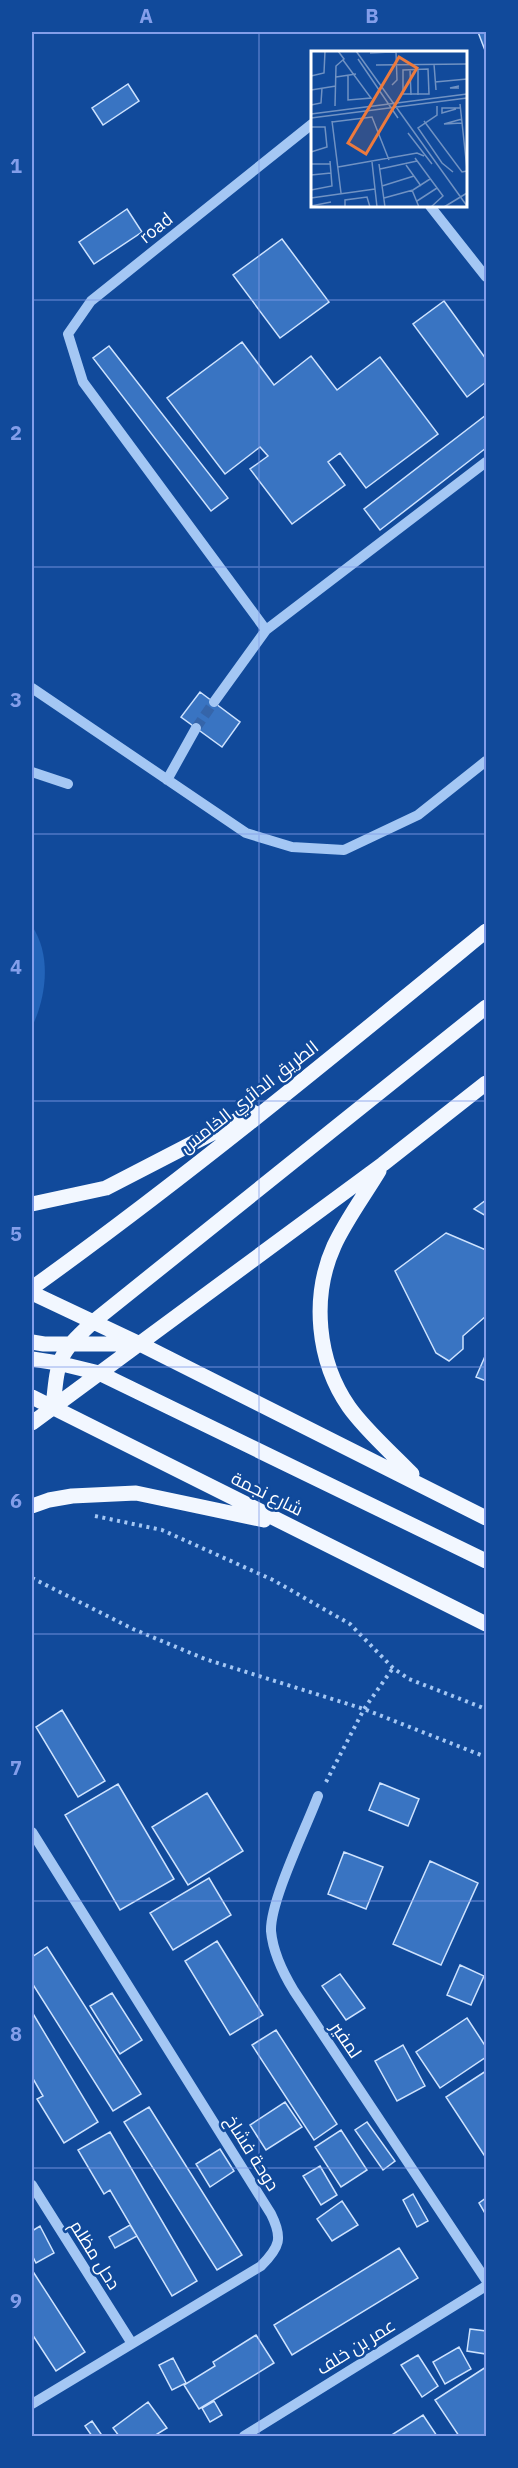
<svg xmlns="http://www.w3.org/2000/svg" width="518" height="2468" font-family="'IBM Plex Sans',Cairo,sans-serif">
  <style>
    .green { fill: #2364b9 }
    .building { fill: #3974c2; stroke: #cde2fe; stroke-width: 1.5 }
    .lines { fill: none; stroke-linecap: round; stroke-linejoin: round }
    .minor-tunnel { stroke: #3565aa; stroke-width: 10; stroke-dasharray: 10 5; stroke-linecap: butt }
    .path { stroke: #a4c7f4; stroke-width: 4; stroke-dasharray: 3 4.5; stroke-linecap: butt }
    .minor { stroke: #a4c7f4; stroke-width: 10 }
    .major { stroke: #f2f7ff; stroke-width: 15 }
    .grid { fill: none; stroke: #839eea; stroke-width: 1.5; stroke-opacity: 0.55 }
    .labels { text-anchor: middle; stroke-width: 5; stroke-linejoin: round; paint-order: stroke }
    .street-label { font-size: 18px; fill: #fff; stroke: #114a9b }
    .inset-road { fill: none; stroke: #7092c3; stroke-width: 1.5 }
    .view { fill: #ed7a3d; fill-opacity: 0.15; stroke: #ed7a3d; stroke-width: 3 }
    .inset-edge { fill: none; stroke: #fff; stroke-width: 3 }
    .neatline { fill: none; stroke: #839eea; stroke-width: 2 }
    .grid-label { font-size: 20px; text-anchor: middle; font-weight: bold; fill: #839eea }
  </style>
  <rect width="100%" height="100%" fill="#114a9b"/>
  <path class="green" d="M32,926C52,956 46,997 32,1027Z"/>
  <path class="building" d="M478,32H486V53Z
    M128,84L139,101L103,125L92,108Z
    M127,209L142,232L94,264L79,242Z
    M282,239L329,302L280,338L233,275Z
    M444,301L486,359V382L467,397L413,324Z
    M242,342L274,385L311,356L337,390L380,357L438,434L366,488L340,453L328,462L345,485L292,524L250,469L268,456L260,447L225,474L167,398Z
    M109,346L228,498L211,511L93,358Z
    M486,415V448L380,530L364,509Z
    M200,692L240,722L222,747L181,717Z
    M486,1200V1216L474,1209Z
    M446,1233L486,1250V1316L463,1336V1349L449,1361L436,1353L395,1271Z
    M486,1354V1381L476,1377Z
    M62,1710L105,1781L78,1797L36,1727Z
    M380,1783L419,1799L408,1826L369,1810Z
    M118,1784L174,1879L120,1910L65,1815Z
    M207,1793L243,1851L188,1885L152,1827Z
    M344,1852L383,1867L366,1909L328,1894Z
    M430,1861L478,1883L441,1965L393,1944Z
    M209,1878L231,1915L173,1950L150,1913Z
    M217,1941L263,2015L230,2035L185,1961Z
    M47,1947L141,2094L113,2111L32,1983V1957Z
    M460,1965L484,1976L471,2005L447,1995Z
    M340,1974L365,2008L346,2020L322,1986Z
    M112,1993L142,2040L120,2054L90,2006Z
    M32,2012L98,2122L64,2143L37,2099L43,2096L32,2077Z
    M467,2018L486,2047V2057L440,2088L416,2052Z
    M276,2030L337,2124L314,2140L252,2045Z
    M403,2045L425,2086L397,2101L375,2061Z
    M486,2071V2158L446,2097Z
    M285,2102L302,2127L266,2150L250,2125Z
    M149,2107L242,2255L217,2270L124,2122Z
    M367,2122L395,2161L383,2170L355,2130Z
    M341,2130L367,2170L341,2187L315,2147Z
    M110,2132L197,2281L172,2296L110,2190L104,2194L78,2150Z
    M220,2149L234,2171L210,2187L196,2164Z
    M320,2166L337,2195L321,2205L303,2176Z
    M413,2194L428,2221L417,2227L403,2200Z
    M486,2198V2215L479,2203Z
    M342,2201L358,2225L332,2241L317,2219Z
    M130,2225L137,2236L115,2248L109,2237Z
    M40,2226L54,2253L36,2263L32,2255V2231Z
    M399,2248L418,2278L292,2355L274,2325Z
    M32,2270L85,2352L56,2371L32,2334Z
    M470,2329L486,2331V2354L467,2351Z
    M256,2335L274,2363L199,2409L184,2385L215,2366L213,2362Z
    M459,2347L471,2369L445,2384L433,2362Z
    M418,2355L438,2386L422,2397L401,2365Z
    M173,2358L186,2383L172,2390L159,2365Z
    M486,2367V2436H459L435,2400Z
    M214,2401L222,2415L210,2422L202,2408Z
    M148,2402L167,2428L154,2436H119L113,2428Z
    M423,2415L437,2436H390Z
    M92,2421L101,2434L97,2436H92L85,2426Z"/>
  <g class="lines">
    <path class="minor-tunnel" d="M196,728L214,702"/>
    <path class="path" d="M95,1516L162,1530L273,1580L350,1624L393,1668L409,1679L486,1709
      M32,1578L133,1629L205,1659L364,1709L486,1757
      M326,1782L364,1709L393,1668"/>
    <path class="minor" d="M430,206L486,277
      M266,630L83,382L68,334L91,301L312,124
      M32,688L246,833L292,847L344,850L418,815L486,761
      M214,702L266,630L486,462
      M32,772L68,784
      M167,780L196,728
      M318,1796C306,1828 270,1901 271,1931C273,1953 283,1973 294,1991L486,2280
      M32,1832L271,2214C283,2238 280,2247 261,2266L32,2404
      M32,2185L131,2342
      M244,2436L486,2286"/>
    <path class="major" d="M379,1171C364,1196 346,1220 334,1246C311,1297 317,1361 349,1407C367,1432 391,1452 412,1474
      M32,1204L106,1188L253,1112
      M32,1288C188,1176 337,1053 486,931
      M32,1293L140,1344L486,1518
      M32,1342L44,1344H134
      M32,1359L58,1363L99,1373L486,1561
      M32,1397L486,1624
      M53,1407C58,1359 57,1355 93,1322L486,1007
      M32,1423L383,1164L486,1083
      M32,1506L49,1500L72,1496L136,1493L264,1520"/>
  </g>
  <path class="grid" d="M259,32V2436M32,300H486M32,567H486M32,834H486M32,1101H486M32,1367H486M32,1634H486M32,1901H486M32,2168H486"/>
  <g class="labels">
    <g class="street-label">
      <text transform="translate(156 228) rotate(-39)" y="6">road</text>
      <text transform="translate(249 1097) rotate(-38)" y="6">الطريق الدائري الخامس</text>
      <text transform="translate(267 1494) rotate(26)" y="6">شارع نجمة</text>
      <text transform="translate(346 2040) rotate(56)" y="6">لمفير</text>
      <text transform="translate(252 2153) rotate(58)" y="6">دوحة فشاخ</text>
      <text transform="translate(95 2255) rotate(58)" y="6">دحل مظلم</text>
      <text transform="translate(356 2347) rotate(-32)" y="6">عمر بن خلف</text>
    </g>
  </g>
  <g transform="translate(311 51)">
    <rect width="156" height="156" fill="#114a9b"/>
    <path class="inset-road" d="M45,0L156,155M59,2L100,0M47,8L87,67M32,9L60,47L37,49V25M123,13L125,39M65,14L156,13M117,18L118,43H92V19ZM99,19L100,44M107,19V44M0,25L13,22L14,0M25,26L45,23M124,31L156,28M81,34L86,29L85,1M148,35L139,37H148M0,39L25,35M149,53L156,118M0,54L10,52L11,37M24,55L25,15L33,8L27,0M126,55V64L107,77L131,112L142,121M145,58L131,62V57H150M0,63L156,43M0,67L156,47M151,68L133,73L151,72M21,70L30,142M113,70L151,121L156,120M21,71L61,66L78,109M0,76H14L16,96L0,101M97,82L121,113M104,107L132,145L120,156M61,111L66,156M0,113H19M68,113L74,156M95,114L110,135M27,116L106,102L113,105M69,118L106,110M0,124L20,122M71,135L103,125M0,139L21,135L19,110M101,139L108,156M0,147L64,138M73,147L102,139L119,128M106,150L126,137M0,155L20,151M34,156V149L56,146L59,156M133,156L156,142"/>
    <path class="view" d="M88,6L106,17L55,103L37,92Z"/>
    <rect width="156" height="156" class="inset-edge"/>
  </g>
  <rect width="518" height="2468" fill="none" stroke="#114a9b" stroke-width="66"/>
  <rect x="33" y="33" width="452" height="2402" class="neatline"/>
  <g class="grid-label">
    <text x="146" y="23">A</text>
    <text x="372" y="23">B</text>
    <text x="16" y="173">1</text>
    <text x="16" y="440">2</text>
    <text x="16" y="707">3</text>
    <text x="16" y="974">4</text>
    <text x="16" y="1241">5</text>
    <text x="16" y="1508">6</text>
    <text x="16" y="1775">7</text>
    <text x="16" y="2041">8</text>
    <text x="16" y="2308">9</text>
  </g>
</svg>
